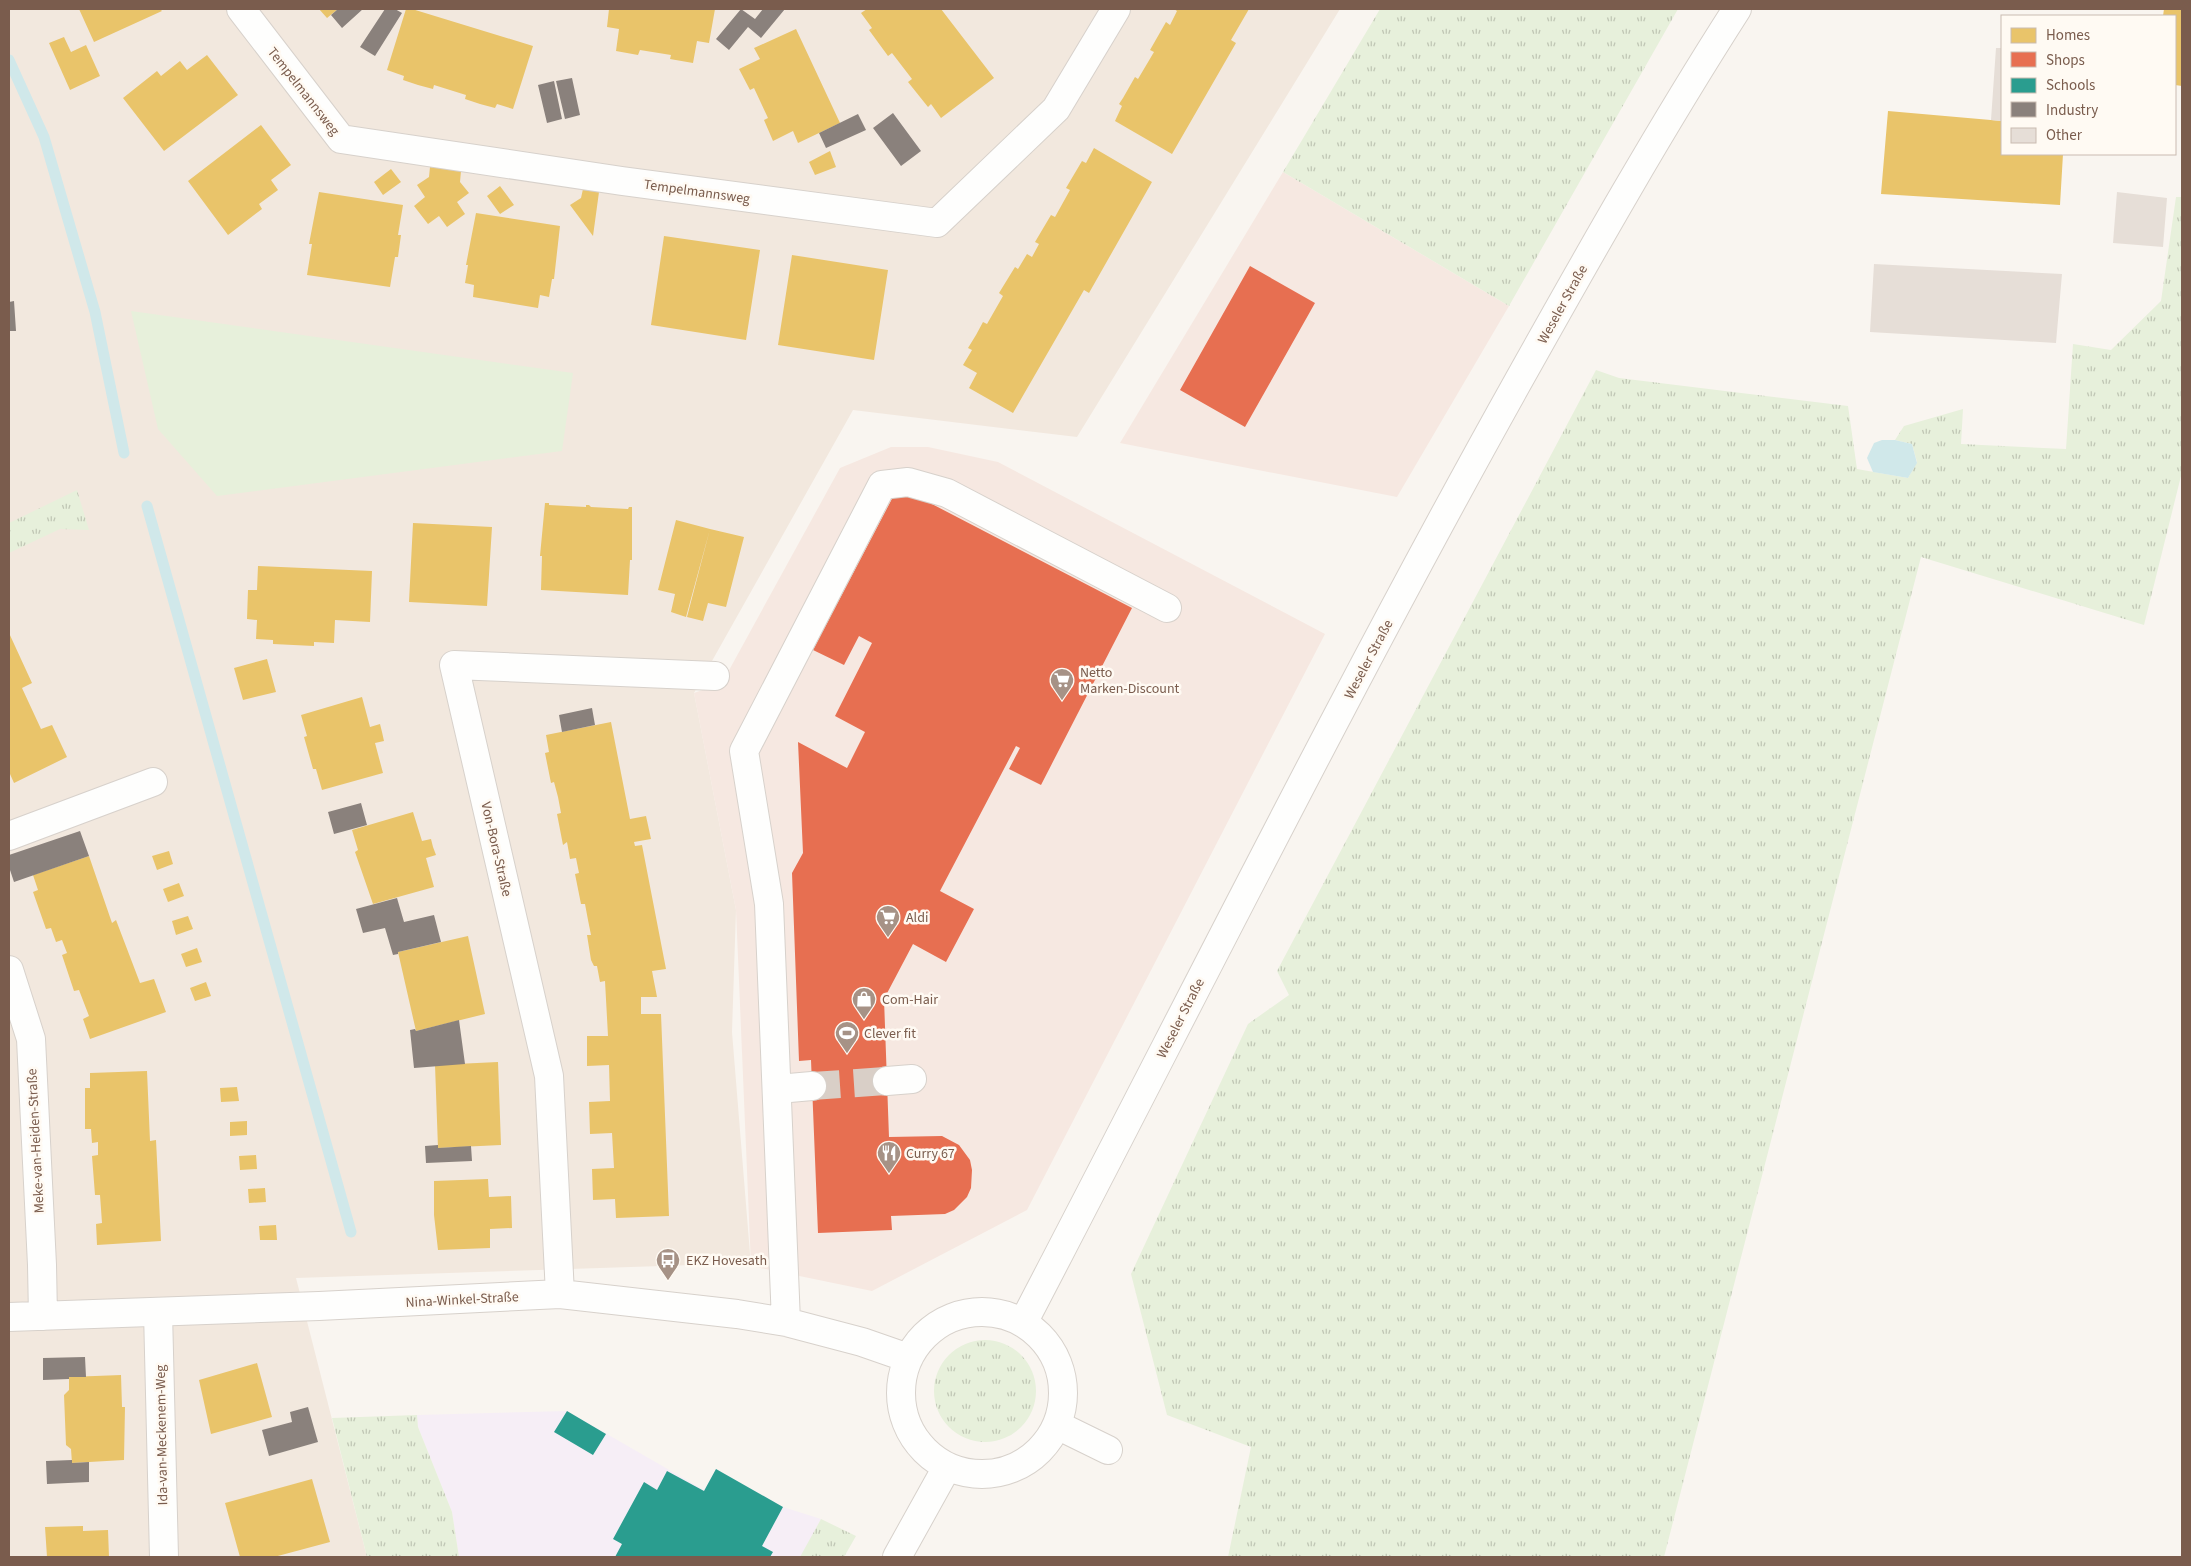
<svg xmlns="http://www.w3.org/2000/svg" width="2191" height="1566" font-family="'Source Sans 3',sans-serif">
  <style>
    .residential { fill: #f2e8de }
    .commercial { fill: #f6e8e1 }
    .education { fill: #f6eef6 }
    .grass { fill: url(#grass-tufts) }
    .green { fill: #e7f0db }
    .water { fill: #d0e8ea }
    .homes { fill: #e9c46a }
    .shops { fill: #e76f51 }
    .schools { fill: #2a9d8f }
    .industry { fill: #8a817c }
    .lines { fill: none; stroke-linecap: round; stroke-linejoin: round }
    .stream { stroke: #d0e8ea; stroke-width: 11 }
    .building { fill: #e6ded7 }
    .minor-tunnel { stroke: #d9cfc7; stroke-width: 28; stroke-dasharray: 28 14; stroke-linecap: butt }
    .minor-casing { stroke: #d7d1cb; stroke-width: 30 }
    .minor { stroke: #fefefd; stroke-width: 28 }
    .labels { text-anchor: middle; stroke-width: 5; stroke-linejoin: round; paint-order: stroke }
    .street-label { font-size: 14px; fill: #7a5c4d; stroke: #fffaf3 }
    .poi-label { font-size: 14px; fill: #7a5c4d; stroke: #fffaf3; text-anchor: start }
  </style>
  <defs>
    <pattern id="grass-tufts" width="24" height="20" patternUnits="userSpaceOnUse" patternTransform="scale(1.25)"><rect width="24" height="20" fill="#e7f0db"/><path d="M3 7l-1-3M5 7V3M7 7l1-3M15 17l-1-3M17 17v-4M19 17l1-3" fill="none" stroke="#c0c6b4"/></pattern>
  </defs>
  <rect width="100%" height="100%" fill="#f9f5f0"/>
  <path class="residential" d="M9,9H1340L1077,437L853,410L694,693L736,910L732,1032L751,1266L723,1264L296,1278L367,1557H9Z"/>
  <path class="commercial" d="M1283,172L1509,306L1397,497L1120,443Z
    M891,447H928L998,462L1325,634L1027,1210L872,1291L751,1266L736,910L694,693L722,683L840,468Z"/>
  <path class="education" d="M567,1411L704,1490L716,1469L783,1507L821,1519L801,1557H459L452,1512L418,1427L417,1415Z"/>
  <path class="grass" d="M1380,9H1678L1509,306L1283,172Z
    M2176,197H2182V472L2144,625L1921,557L1664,1557H1228L1251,1447L1167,1415L1131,1274L1248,1024L1289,995L1277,971L1596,370L1619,378L1848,406L1857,469L1908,478L1917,462L1912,444L1895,440L1904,426L1963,409L1961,444L2066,449L2073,344L2111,350L2161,301Z
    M77,490L89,530L60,529L9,553V523Z
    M934 1391a51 51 0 1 1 102 0a51 51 0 1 1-102 0Z
    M417,1415L418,1427L452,1512L459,1557H367L332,1418Z
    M821,1519L856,1536L844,1557H800Z"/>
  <path class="green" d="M131,311L573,373L562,451L217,496L158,429Z"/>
  <path class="water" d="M1882,440H1895L1912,444L1917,463L1908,478L1873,472L1867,458L1874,443Z"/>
  <path class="homes" d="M79,9H160L162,11L94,42Z
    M319,9H338L327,18Z
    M406,9H412L533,46L513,109L497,104L495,108L480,104L465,99L466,95L434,85L433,89L418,85L403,80L404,76L387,70Z
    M609,9H715L709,43L697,41L693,63L670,59L671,55L640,50L638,55L616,51L619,29L607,27Z
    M867,9H941L994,78L941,118L931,104L928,107L908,82L912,79L892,53L888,56L869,30L872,28L861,13Z
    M1174,9H1249L1231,40L1236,43L1172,154L1115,121L1122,106L1119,104L1123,98L1135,77L1138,79L1154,52L1150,50L1166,22L1170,25L1177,11Z
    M2164,9H2182V86L2175,85V16H2163Z
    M796,29L840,123L798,143L793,131L773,141L764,120L768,118L754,88L750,90L739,69L760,59L754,48Z
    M64,37L71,52L86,45L100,76L70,90L49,43Z
    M207,55L238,95L164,151L123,98L157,71L161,76L180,61L187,70Z
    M1888,111L2002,121V154H2063L2060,205L1881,194Z
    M261,125L291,165L271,180L278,190L259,204L262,209L228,235L188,181Z
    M1094,148L1152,182L1089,293L1084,290L1013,413L969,388L977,373L963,365L972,350L968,348L976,335L983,322L987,324L1003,296L999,293L1015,267L1018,269L1027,254L1032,257L1039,244L1035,242L1051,215L1055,217L1070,190L1066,188L1082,161L1086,163Z
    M830,151L836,167L815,175L809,162Z
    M430,167L461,171L460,182L469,193L457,202L465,214L447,227L439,216L428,224L414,206L425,197L417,185L429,177Z
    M391,169L401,182L383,195L374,182Z
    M500,186L514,205L500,214L487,196Z
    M583,189L599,192L593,236L570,205L581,198Z
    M319,192L403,205L398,235H401L398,257H395L390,287L307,275L312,244H309Z
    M476,213L560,226L554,279H552L549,297L540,295L538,308L473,297L474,285L465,283L468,265H466Z
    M664,236L760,250L746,340L651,325Z
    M792,255L888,270L874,360L778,345Z
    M545,503H549V505L586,507V505H589L591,507L628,509L629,507H632V560H630L628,595L541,590L542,556H540Z
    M676,520L710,529L686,617L671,612L675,594L658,590Z
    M413,523L492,527L487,606L409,602Z
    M710,529L744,537L726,607L708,603L703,621L687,617Z
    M258,566L372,571L370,622L335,620L334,643L314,642V646L273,644V640L256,639L257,620L247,619L248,590H257Z
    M9,633L32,683L22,688L41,729L52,725L67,757L14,783L10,774H9Z
    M267,659L276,692L243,700L234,668Z
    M362,697L370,727L380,724L382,732L384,741L375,743L383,773L322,790L316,769H313L304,737L307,736L301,715Z
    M611,722L630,819L646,816L651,839L634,842L635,846L642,845L666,969L652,971L657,997H641V1014H661L669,1216L616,1218L615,1199L593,1200L592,1169L614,1168L612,1133L590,1134L589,1102L610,1101L609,1065L587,1066V1036H608L605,981L600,982L597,966H594L591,960L587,935H591L588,920L585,904H581L575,874L579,873L576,858L570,859L567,842L563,845L557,814L561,813L558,797L554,782L551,783L545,753L549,752L546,735Z
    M413,812L422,841L431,839L433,847L436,855L426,858L434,887L373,904L355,852L358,850L352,830Z
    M169,851L173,864L157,870L152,856Z
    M89,856L112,923L116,920L140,983L154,979L166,1012L90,1039L83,1019L89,1016L79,990L74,991L62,955L67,953L62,940L56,942L51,928L46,929L33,892L38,890L33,875Z
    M179,883L184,896L168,902L163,889Z
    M188,916L193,929L176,935L172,921Z
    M468,936L485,1014L416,1031L398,952Z
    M197,948L202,962L186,967L181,954Z
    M206,982L211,996L195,1001L190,988Z
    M498,1062L501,1145L438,1148L435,1065Z
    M147,1071L150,1141L156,1140L161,1241L97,1245L96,1224L102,1223L100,1195H95L92,1156L98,1155V1142L92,1143L91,1129H85V1088H90V1073Z
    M237,1087L239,1101L221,1102L220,1088Z
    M247,1121V1135L230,1136V1122Z
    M256,1155L257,1169L240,1170L239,1156Z
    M488,1179L489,1197L511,1196L512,1228L490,1229V1248L438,1250L434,1215V1181Z
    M265,1188L266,1202L249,1203L248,1189Z
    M276,1225L277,1240H260L259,1226Z
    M257,1363L272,1417L211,1434L199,1380Z
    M121,1375L122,1407H125L124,1460L72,1463L71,1449L66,1445L64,1395L69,1390V1377Z
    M312,1479L330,1542L274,1557H240L225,1503Z
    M83,1526V1531L108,1530L109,1557H47L45,1527Z"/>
  <path class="shops" d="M1250,266L1315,303L1245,427L1180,390Z
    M905,490L1132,608L1041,785L1009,769L1020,748L1016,746L940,891L974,909L946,962L913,944L884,999L889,1137L942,1136L959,1145L970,1160L972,1170L971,1188L967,1197L954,1210L945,1214L891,1216L892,1230L818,1233L811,1060L799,1061L792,873L803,853L798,742L847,768L865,732L835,716L872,643L859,636L844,665L813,650L895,493Z"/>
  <path class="schools" d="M567,1411L606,1434L593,1455L554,1432Z
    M716,1469L783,1507L762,1546L773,1552L770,1557H615L622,1544L613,1539L644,1482L657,1490L667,1471L704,1491Z"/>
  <path class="industry" d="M338,9H363L342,28L331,15Z
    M385,9H395L402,13L375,56L360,47Z
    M741,9L755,19L763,9H785L761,38L748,27L729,50L716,39Z
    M572,78L580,115L565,119L556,81Z
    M554,81L562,119L547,123L538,85Z
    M893,113L921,151L901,166L873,128Z
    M858,114L866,130L826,148L819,133Z
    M14,301L16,331H9V302Z
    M592,708L595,725L562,732L559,715Z
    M361,803L367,825L334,834L328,812Z
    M80,831L89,856L14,882L9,867V855Z
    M397,898L404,922L434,915L441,942L398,952V954L393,955L385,928L363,933L356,909Z
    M459,1020L465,1064L414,1068L410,1030L415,1029L416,1031Z
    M438,1145V1148L471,1146L472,1161L426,1163L425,1146Z
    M85,1357L86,1377H69V1379L43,1380V1358Z
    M308,1407L318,1442L269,1456L262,1430L292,1422L290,1412Z
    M72,1460V1463L89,1462V1482L47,1484L46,1461Z"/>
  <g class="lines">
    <path class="stream" d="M9,60L44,137L95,312L124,453
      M147,506L351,1232"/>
  </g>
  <path class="building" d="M1996,48H2002V121L1991,120Z
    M2117,192L2167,198L2163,247L2113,243Z
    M1874,264L2062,274L2056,343L1870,332Z"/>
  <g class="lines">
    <path class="minor-tunnel" d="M812,1086L887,1081"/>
    <g class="minor-casing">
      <path id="minor" d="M241,9L341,139L622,181L937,223L1056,109L1116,9
        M9,836L153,782
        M9,970L31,1039L42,1265L43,1316
        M887,1081L912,1079
        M778,1089L812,1086
        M560,1294L549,1076L454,665L715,676
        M901 1393a81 81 0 1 1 162 0a81 81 0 1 1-162 0Z
        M158,1312L164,1557
        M9,1317L319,1306L560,1294L737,1314L786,1322L862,1342L908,1358
        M786,1322L769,904L744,751L882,485L908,482L947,493L1167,608
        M1023,1323C1188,1007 1346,689 1520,378C1590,253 1660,129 1737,9
        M1057,1425L1108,1450
        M897,1557L947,1467"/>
    </g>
    <use href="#minor" class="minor"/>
  </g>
  <defs>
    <g id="supermarket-pin" transform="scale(1.25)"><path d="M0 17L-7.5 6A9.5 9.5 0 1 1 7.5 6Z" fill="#a69286" stroke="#fffaf3"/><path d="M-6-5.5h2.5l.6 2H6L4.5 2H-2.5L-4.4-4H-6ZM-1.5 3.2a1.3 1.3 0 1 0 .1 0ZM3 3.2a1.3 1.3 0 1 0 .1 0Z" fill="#fff"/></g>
    <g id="shop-pin" transform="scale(1.25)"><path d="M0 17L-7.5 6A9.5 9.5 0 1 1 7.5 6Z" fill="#a69286" stroke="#fffaf3"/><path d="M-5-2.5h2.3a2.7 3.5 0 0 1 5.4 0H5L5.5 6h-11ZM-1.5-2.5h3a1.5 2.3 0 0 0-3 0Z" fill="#fff"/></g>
    <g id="stadium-pin" transform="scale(1.25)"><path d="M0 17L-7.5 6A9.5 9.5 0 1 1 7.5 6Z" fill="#a69286" stroke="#fffaf3"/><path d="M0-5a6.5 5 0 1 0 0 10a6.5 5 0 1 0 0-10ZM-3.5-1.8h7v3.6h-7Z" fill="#fff"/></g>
    <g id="restaurant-pin" transform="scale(1.25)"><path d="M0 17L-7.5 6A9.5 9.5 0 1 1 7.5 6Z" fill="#a69286" stroke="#fffaf3"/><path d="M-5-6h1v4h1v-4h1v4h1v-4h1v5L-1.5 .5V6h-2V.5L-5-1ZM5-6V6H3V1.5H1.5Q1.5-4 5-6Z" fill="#fff"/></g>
    <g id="bus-pin" transform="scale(1.25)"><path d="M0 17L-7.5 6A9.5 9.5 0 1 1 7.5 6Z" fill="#a69286" stroke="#fffaf3"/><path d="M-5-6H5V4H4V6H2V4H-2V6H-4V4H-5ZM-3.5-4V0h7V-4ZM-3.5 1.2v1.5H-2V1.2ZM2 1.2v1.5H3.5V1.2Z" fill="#fff"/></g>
  </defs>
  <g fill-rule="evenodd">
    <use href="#supermarket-pin" x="1062" y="680"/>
    <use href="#supermarket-pin" x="888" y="917"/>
    <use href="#shop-pin" x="864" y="999"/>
    <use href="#stadium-pin" x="847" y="1033"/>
    <use href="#restaurant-pin" x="889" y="1153"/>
    <use href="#bus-pin" x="668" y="1260"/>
  </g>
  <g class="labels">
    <g class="street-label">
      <text transform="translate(304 91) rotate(52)" y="5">Tempelmannsweg</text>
      <text transform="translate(697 191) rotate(8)" y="5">Tempelmannsweg</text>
      <text transform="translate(1562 304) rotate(-61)" y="5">Weseler Straße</text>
      <text transform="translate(1368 659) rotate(-62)" y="5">Weseler Straße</text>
      <text transform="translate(497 849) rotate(77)" y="5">Von-Bora-Straße</text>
      <text transform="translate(1180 1018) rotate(-63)" y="5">Weseler Straße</text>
      <text transform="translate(35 1141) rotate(-93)" y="5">Meke-van-Heiden-Straße</text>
      <text transform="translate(462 1299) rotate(-3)" y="5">Nina-Winkel-Straße</text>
      <text transform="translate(161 1435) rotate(-91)" y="5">Ida-van-Meckenem-Weg</text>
    </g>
    <g class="poi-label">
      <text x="1080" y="677">Netto<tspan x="1080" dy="16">Marken-Discount</tspan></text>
      <text x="906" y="922">Aldi</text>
      <text x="882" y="1004">Com-Hair</text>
      <text x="864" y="1038">Clever fit</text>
      <text x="906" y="1158">Curry 67</text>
      <text x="686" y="1265">EKZ Hovesath</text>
    </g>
  </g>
  <rect width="2191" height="1566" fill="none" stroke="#7a5c4d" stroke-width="20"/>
  <rect x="2001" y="15" width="175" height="140" fill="#fffaf3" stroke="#cabbb1"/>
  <rect x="2011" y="28" width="25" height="15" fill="#e9c46a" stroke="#cabbb1"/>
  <text x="2046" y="40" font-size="15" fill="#7a5c4d">Homes</text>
  <rect x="2011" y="52" width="25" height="15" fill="#e76f51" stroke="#cabbb1"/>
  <text x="2046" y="65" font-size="15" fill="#7a5c4d">Shops</text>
  <rect x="2011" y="78" width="25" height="15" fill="#2a9d8f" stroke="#cabbb1"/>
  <text x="2046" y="90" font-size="15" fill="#7a5c4d">Schools</text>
  <rect x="2011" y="102" width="25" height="15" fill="#8a817c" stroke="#cabbb1"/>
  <text x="2046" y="115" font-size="15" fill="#7a5c4d">Industry</text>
  <rect x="2011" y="128" width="25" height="15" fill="#e6ded7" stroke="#cabbb1"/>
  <text x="2046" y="140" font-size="15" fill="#7a5c4d">Other</text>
</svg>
